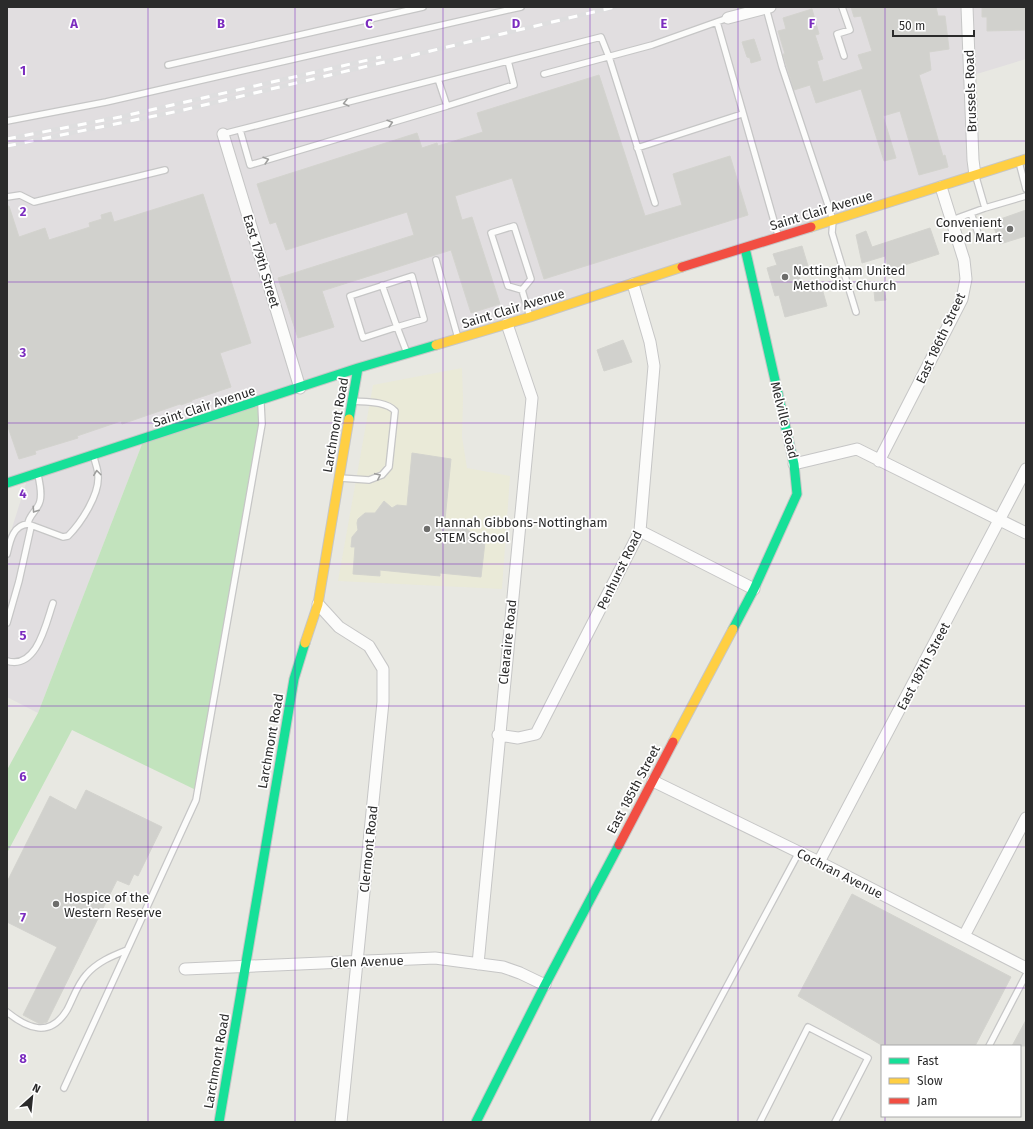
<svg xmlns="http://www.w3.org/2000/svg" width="1033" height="1129" font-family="'Fira Sans',sans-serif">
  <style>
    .industrial { fill: #e1dee0 }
    .education { fill: #eaead8 }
    .green { fill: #c2e3bd }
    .building { fill: #d1d1cd; stroke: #d3d3ce }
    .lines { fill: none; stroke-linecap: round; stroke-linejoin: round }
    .lane-casing { stroke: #c6c6c6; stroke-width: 8 }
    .street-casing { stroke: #c6c6c6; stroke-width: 13 }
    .fast-casing { stroke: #c6c6c6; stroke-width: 11 }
    .slow-casing { stroke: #c6c6c6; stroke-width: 11 }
    .jam-casing { stroke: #c6c6c6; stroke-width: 11 }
    .lane { stroke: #fcfcfb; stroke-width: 5.5 }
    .street { stroke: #fcfcfb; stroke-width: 11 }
    .fast { stroke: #16e098; stroke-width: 9 }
    .slow { stroke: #ffcf43; stroke-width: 9 }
    .jam { stroke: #f24e42; stroke-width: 9 }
    .rail-casing { stroke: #dededf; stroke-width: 4.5 }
    .rail { stroke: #fff; stroke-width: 3; stroke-dasharray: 9; stroke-linecap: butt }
    .oneway { stroke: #9e9e9d }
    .grid { fill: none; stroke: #7b2cbf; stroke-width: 1; stroke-opacity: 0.55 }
    .poi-dot { fill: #6d6d6b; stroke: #fff; stroke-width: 1.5 }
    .labels { text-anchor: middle; stroke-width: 3.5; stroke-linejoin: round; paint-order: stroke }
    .street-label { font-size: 13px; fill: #2b2b2b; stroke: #fff }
    .poi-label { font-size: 13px; fill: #2b2b2b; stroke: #fff; text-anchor: start }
    .grid-label { font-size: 13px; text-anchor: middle; font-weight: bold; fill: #7b2cbf; stroke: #fff; stroke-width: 3.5; stroke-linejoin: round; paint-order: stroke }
  </style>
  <rect width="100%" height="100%" fill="#e8e8e2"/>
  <path class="industrial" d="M7,7H1026V59L970,76L975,175L144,439L38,713L7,697V544L28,477L7,483Z"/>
  <path class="education" d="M462,368L463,398L462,437L467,468L510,476L502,589L338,581L373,385Z"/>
  <path class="green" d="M261,401L262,424L198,791L72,730L7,853V770L38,713L144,439Z"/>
  <path class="building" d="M851,7H936L938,16H945L949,49L929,52L931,70L919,75L943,156L945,155L948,167L919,175L900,111L883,116L896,158L884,161L861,89L816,103L810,85L794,90L783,54H785L778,31L786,29L783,18L812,9L819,34L815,35L823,59L817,61L823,82L863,69L858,55L872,51L861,16L854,17Z
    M982,7H1026V30L987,31V17H982Z
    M754,39L761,60L751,63L750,58L747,57L742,42Z
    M599,75L645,216L682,205L673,174L730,156L748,215L544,279L512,178L455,196L462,220L472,217L500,304L471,313L451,250L322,291L334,327L298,338L278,278L414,235L407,212L286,250L276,222L270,224L257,184L417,133L422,148L437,143L438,146L483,132L477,113Z
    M203,194L251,343L220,353L231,387L192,400V401L181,405L180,404L122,424L121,421L77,436L78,438L35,451L36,454L19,459L7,424V206H9L19,237L45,228L49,240L90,227L89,223L102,219L101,215L111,212L114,222Z
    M1026,210V236L1000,244L992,222Z
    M930,228L939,254L889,270L885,256L862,263L856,235L866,231L872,247Z
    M802,246L808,266L797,269L803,290L821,285L827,306L785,317L779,295L775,296L767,268L777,265L773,254Z
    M884,289L886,300L875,301L874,291Z
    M623,340L632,362L604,371L597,350Z
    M412,453L451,459L445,520L461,524L473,534L477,541L485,542L481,577L440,573V576L380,570V576L353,574L355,547H351L352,537L358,530L357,523L358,519L365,513H375L384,501L392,508L397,505L407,506Z
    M86,790L162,827L138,876L134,874L129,885L117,880L47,1022L40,1024L23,1015L57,947L7,922V882L50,796L76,810Z
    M852,894L1011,977L975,1046H883L798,996Z
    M1026,1020V1046H1012Z"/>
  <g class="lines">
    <g class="lane-casing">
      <path id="lane" d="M842,7L850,30L837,34L844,56
        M766,8L782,67L833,220L832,233L856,312
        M717,22L778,235
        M168,65L423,7
        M544,74L652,45L728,18
        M447,106L514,85L508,61
        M7,121L106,102L521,7
        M240,130L250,165L447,106L438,79
        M223,134L601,37L609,57L655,203
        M637,148L742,114
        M1019,162L1026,189
        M976,177L985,208L1026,196
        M7,197L20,195L34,202L165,170
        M971,213L980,239
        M952,220L985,208
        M436,260L458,338
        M382,285L397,327L363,338L350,296L412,276L424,319L397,327L407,353
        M522,290L508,286L491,233L514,226L531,279L522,290L530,317
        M38,475C40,484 42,493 40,501C38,510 28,516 28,524L63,537L68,536C81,523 100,494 98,475C98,469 95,463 94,457
        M340,478L369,480L382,475L389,467L395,411C386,401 366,402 353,401
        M7,554C10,541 13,525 28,524
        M7,623L19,581L31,527
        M7,661C37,670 46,623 53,603
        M7,1012C28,1029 50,1038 67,1010C73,999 77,985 86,975C97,962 112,956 127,950
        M989,1046L1026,975
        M64,1088L196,800L262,424L261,404
        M654,1122L799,852
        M760,1122L808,1027L868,1058L835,1122"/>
    </g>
    <g class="street-casing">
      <path id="street" d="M967,7L973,160L975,175
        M728,18L770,7
        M223,134L300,388
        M879,461L962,299L966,279L964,260L941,187
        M794,464L857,449L1026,533
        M640,531L754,589
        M318,604L339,627L369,646L383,669V702L341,1122
        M498,735L518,738L536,734L640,531L654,366L650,342L633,284
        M653,781L819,862L1026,968
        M819,862L1026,469
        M964,936L1026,818
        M478,964L532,398L507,324
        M185,969L435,958L503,967L520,973L545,985"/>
    </g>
    <g class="fast-casing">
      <path id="fast" d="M349,419L358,368
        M7,483L358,368L436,345
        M733,629L754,589L797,494L794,464L745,248
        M219,1122L294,679L305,643
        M476,1122L545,985L619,845"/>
    </g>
    <g class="slow-casing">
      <path id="slow" d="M811,227L1026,159
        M436,345L530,317L682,267
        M305,643L318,604L349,419
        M673,742L733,629"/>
    </g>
    <g class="jam-casing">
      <path id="jam" d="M682,267L811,227
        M619,845L673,742"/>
    </g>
    <use href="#lane" class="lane"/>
    <use href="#street" class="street"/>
    <use href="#fast" class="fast"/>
    <use href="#slow" class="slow"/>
    <use href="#jam" class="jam"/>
    <g class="rail-casing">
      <path id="rail" d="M7,139L120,117L381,57
        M7,146L179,111L615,7"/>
    </g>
    <use href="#rail" class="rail"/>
  </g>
  <defs><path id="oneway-chevron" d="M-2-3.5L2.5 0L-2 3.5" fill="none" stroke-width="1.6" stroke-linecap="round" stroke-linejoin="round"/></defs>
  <g class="oneway">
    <use href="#oneway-chevron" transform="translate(346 103) rotate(166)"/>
    <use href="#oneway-chevron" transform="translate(390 123) rotate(-17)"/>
    <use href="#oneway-chevron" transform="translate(266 160) rotate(-17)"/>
    <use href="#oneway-chevron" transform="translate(97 473) rotate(-97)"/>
    <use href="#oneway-chevron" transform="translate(378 476) rotate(-25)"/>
    <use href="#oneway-chevron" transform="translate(35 510) rotate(124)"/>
  </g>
  <path class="grid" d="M148,7V1122M295,7V1122M443,7V1122M590,7V1122M738,7V1122M885,7V1046M7,141H1026M7,282H1026M7,423H1026M7,564H1026M7,706H1026M7,847H1026M7,988H1026M885,1116V1122"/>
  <g class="poi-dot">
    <circle cx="1010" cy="229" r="4"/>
    <circle cx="785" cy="277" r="4"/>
    <circle cx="427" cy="529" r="4"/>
    <circle cx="56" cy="904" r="4"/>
  </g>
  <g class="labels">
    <g class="street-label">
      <text transform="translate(970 91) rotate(-92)" y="5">Brussels Road</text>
      <text transform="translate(821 210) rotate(-17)" y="5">Saint Clair Avenue</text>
      <text transform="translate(262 261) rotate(73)" y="5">East 179th Street</text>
      <text transform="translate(513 308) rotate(-17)" y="5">Saint Clair Avenue</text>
      <text transform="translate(940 338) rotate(-65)" y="5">East 186th Street</text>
      <text transform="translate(204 406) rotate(-18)" y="5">Saint Clair Avenue</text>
      <text transform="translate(785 420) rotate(76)" y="5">Melville Road</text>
      <text transform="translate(335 425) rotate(-80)" y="5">Larchmont Road</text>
      <text transform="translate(619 570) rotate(-64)" y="5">Penhurst Road</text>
      <text transform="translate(507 642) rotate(-84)" y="5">Clearaire Road</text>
      <text transform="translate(923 666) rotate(-62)" y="5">East 187th Street</text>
      <text transform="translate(270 741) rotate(-80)" y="5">Larchmont Road</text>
      <text transform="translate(633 789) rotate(-62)" y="5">East 185th Street</text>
      <text transform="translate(368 849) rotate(-84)" y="5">Clermont Road</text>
      <text transform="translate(840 873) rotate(27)" y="5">Cochran Avenue</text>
      <text transform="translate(367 961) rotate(-2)" y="5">Glen Avenue</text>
      <text transform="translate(216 1061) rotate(-80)" y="5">Larchmont Road</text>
    </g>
    <g class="poi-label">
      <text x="1002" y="227" text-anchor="end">Convenient<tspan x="1002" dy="15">Food Mart</tspan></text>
      <text x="793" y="275">Nottingham United<tspan x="793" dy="15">Methodist Church</tspan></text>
      <text x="435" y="527">Hannah Gibbons-Nottingham<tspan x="435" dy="15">STEM School</tspan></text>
      <text x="64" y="902">Hospice of the<tspan x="64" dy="15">Western Reserve</tspan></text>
    </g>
  </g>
  <g class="grid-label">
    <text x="74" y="28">A</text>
    <text x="221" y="28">B</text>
    <text x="369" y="28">C</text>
    <text x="516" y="28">D</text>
    <text x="664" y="28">E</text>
    <text x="812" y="28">F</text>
    <text x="23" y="75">1</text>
    <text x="23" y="216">2</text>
    <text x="23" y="357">3</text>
    <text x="23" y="498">4</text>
    <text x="23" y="640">5</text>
    <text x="23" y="781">6</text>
    <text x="23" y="922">7</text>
    <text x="23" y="1063">8</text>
  </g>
  <rect width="1033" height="1129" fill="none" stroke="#2b2b2b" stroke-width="16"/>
  <rect x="881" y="1045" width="140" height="72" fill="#ffffff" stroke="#aaaaaa"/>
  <rect x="889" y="1058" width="20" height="6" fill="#16e098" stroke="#aaaaaa"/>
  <text x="917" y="1065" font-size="12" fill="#2b2b2b">Fast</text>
  <rect x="889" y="1078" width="20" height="6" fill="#ffcf43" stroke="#aaaaaa"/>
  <text x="917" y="1085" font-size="12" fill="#2b2b2b">Slow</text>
  <rect x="889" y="1098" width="20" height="6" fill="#f24e42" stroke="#aaaaaa"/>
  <text x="917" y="1105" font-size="12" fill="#2b2b2b">Jam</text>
  <g transform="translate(32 1097) rotate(27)" stroke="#ffffff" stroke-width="3" paint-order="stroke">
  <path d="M0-3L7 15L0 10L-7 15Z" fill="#2b2b2b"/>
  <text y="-6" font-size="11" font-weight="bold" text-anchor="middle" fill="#2b2b2b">N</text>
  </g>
  <path d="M893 30v6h81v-6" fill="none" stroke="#2b2b2b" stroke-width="2"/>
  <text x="899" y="30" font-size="12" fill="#2b2b2b" stroke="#ffffff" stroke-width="3" paint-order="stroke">50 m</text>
</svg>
